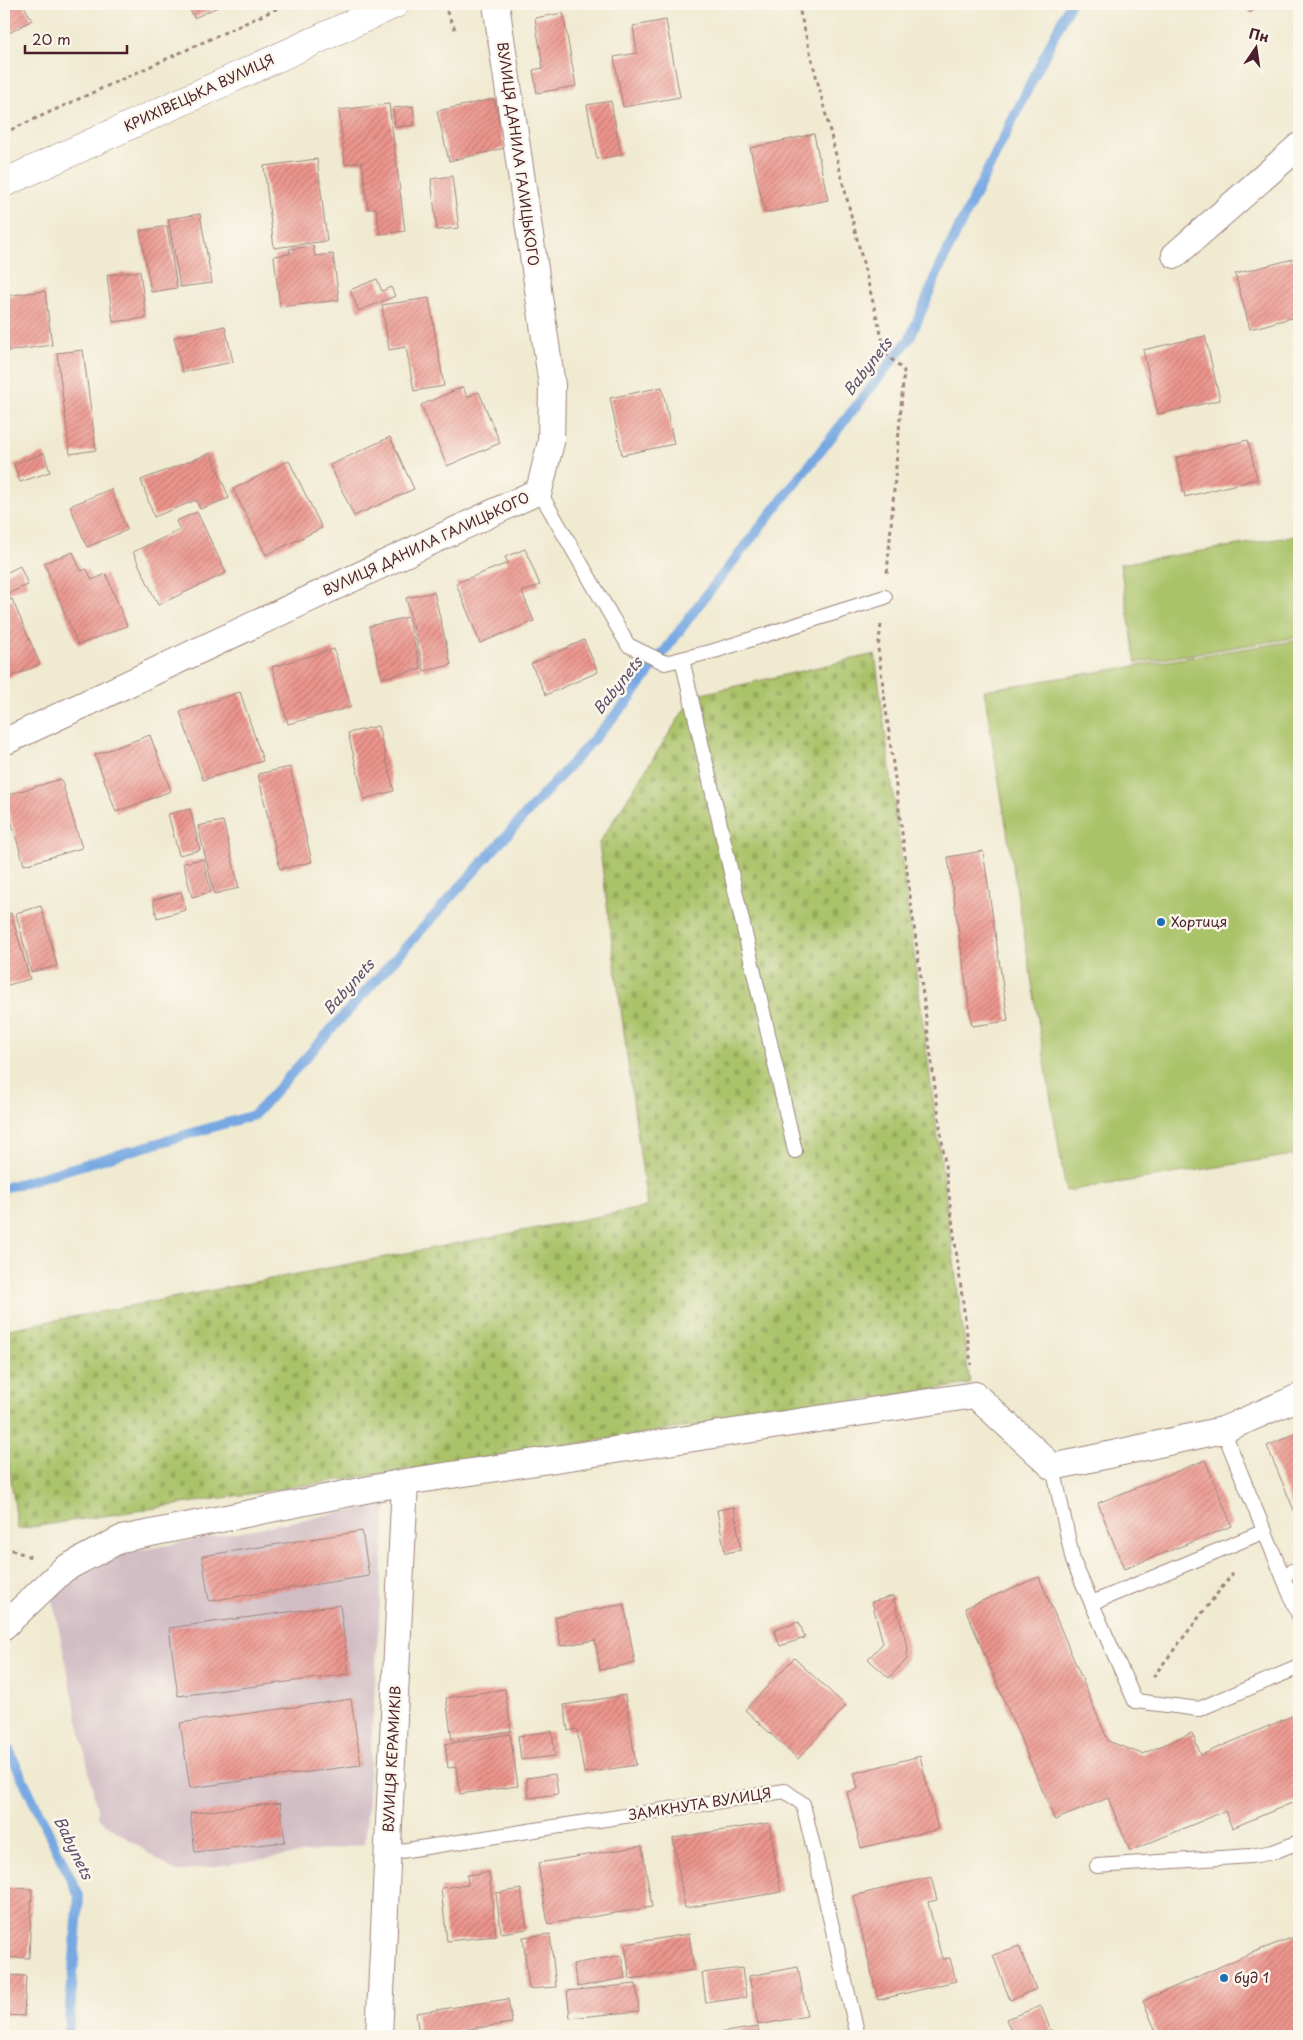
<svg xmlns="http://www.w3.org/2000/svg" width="1303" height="2040" font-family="'Playpen Sans',sans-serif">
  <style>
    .industrial { fill: #d2bdc5 }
    .grass { fill: #aac369; stroke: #7a714a }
    .cemetery { fill: url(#cemetery-stones); stroke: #7a714a }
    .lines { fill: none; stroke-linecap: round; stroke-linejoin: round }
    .stream { stroke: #77a8e2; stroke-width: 10 }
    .building { fill: url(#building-hatch) }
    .lane-casing { stroke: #9d847e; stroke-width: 16 }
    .street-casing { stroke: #9d847e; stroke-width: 28 }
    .primary-casing { stroke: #9d847e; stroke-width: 29 }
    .path { stroke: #9d847e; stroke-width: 3; stroke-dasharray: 4 4; stroke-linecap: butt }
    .lane { stroke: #fff; stroke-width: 14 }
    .street { stroke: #fff; stroke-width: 26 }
    .primary { stroke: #fff; stroke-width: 28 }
    .poi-dot { fill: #1f6fb2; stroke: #fbf7ec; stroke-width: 2 }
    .labels { text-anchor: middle; stroke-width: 5; stroke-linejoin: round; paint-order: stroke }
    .street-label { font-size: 14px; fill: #4a1f2b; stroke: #fbf7ec }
    .poi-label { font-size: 14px; fill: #4a1f2b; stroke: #fbf7ec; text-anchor: start }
    .water-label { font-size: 15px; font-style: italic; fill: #5a4f6b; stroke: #fbf7ec }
  </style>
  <defs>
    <pattern id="cemetery-stones" width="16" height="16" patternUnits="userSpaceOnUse" patternTransform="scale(1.25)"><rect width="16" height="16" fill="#aac369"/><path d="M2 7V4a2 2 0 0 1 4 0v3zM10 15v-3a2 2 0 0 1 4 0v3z" fill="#94a75b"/></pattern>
    <pattern id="building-hatch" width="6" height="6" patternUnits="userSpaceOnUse" patternTransform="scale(1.25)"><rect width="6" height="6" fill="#ec958d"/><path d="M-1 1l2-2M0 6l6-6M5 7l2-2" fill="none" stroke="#c17973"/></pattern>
  </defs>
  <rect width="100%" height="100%" fill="#fbf7ec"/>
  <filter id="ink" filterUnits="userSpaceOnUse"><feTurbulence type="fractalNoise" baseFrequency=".02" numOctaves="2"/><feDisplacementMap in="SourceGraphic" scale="10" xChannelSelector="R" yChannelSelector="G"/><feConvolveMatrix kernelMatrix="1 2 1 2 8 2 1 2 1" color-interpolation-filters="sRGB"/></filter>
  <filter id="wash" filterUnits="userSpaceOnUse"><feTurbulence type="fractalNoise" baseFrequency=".0096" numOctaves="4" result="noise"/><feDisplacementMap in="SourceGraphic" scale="20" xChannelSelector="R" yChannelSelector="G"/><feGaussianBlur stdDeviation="1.12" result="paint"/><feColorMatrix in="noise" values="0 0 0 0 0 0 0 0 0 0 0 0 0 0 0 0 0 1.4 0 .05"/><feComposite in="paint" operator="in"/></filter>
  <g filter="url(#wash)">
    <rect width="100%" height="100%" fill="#f0ead1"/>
    <path class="industrial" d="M386,1504L365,1844L176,1872L99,1819L51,1592L125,1553Z"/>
    <path class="grass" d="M1296,536L1299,559V637L1136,663L1120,564Z
      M1299,640V1154L1066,1191L984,690Z"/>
    <path class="cemetery" d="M875,654L970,1384L18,1529L4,1432V1330L647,1207L599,843L693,696Z"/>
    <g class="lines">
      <path class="stream" d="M4,1188L254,1115L628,701L697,607L910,338L943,260L1070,4
        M4,1740L79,1896L68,2036"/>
    </g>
    <g id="blocks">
      <path class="building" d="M4,4H23L32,20L4,36Z
        M187,4H219L220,6L194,18Z
        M1244,4H1264L1250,13Z
        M563,13L576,86L537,93L533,70L543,68L535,18Z
        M666,20L680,97L623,107L614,57L637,53L633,26Z
        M494,99L505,148L449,161L437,111Z
        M611,101L621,155L597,159L587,105Z
        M389,104L405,231L380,234L376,208L368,209L362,162L345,164L339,110Z
        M413,106L415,125L395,127L393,108Z
        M814,134L828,200L765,213L750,148Z
        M317,159L327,241L274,248L264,166Z
        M452,176L459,228L437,230L431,179Z
        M200,214L212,283L180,287L168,219Z
        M167,226L177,288L151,292L140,231Z
        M313,246L315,256L333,254L339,300L280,307L274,256L290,254L289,249Z
        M1297,258L1299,267V316L1250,329L1235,274Z
        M140,271L146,318L113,322L107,275Z
        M377,279L382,291L391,287L395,296L359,311L350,290Z
        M45,291L52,345L8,351L4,317V296Z
        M429,298L444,386L414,391L406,347L389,350L382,305Z
        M225,326L233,362L182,372L174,337Z
        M1205,336L1220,400L1158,414L1143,350Z
        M83,350L96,450L70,454L57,353Z
        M463,387L467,397L479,392L500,443L447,466L421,405Z
        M662,387L674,444L622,455L610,398Z
        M390,437L414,489L354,516L330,465Z
        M1248,440L1257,479L1185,497L1176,458Z
        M44,453L50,472L20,482L14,464Z
        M211,453L229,498L200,509L196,500L154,517L141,480Z
        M289,461L322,528L266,555L233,489Z
        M111,489L127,530L87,547L70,506Z
        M197,512L226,573L158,605L133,552L180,530L176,521Z
        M525,549L540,585L522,592L534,621L480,643L456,583L508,563L505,557Z
        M73,552L81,571L87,569L92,580L106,574L127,626L78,645L44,563Z
        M20,566L28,585L4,595V574Z
        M434,592L451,665L424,671L406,598Z
        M12,599L40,664L4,680V602Z
        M408,617L421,669L382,678L369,626Z
        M584,640L598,672L546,695L531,664Z
        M334,649L351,707L288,724L272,667Z
        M240,692L263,761L203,780L180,712Z
        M378,726L394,791L364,799L348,733Z
        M150,735L171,791L116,812L95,755Z
        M290,767L312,862L280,869L258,774Z
        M61,779L82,848L24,865L4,796Z
        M190,809L200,850L179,855L168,814Z
        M223,821L239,888L214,894L198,826Z
        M983,851L1008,1021L972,1026L948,857Z
        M203,859L211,892L192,897L183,863Z
        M181,892L186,910L157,918L153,900Z
        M41,906L57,966L31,972L16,913Z
        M11,913L30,979L4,986V915Z
        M1299,1432V1522L1267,1446Z
        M1205,1460L1232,1526L1124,1569L1098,1503Z
        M734,1507L741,1550L725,1553L717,1510Z
        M362,1531L369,1576L209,1601L202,1556Z
        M1039,1577L1108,1741L1142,1754L1192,1733L1201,1755L1299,1713V1800L1232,1828L1225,1811L1130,1851L1108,1798L1055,1820L965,1608Z
        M893,1596L908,1648L907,1659L889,1678L868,1659L883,1643L872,1602Z
        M624,1604L635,1663L600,1670L595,1640L561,1646L555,1617Z
        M340,1605L349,1674L178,1696L169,1628Z
        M799,1622L805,1638L780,1646L774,1630Z
        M794,1658L846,1706L798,1759L745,1710Z
        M505,1689L511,1731L452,1740L446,1698Z
        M625,1695L636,1765L584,1773L577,1729L568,1731L564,1705Z
        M351,1699L361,1765L190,1788L180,1723Z
        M552,1731L555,1756L521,1760L518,1736Z
        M510,1734L518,1786L460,1794L456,1767L448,1768L445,1744Z
        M920,1756L938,1829L861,1848L847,1792L858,1789L854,1773Z
        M555,1774L558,1794L529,1798L526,1778Z
        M280,1803L285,1842L195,1852L190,1813Z
        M769,1823L781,1892L685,1908L673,1838Z
        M642,1846L652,1907L548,1924L538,1863Z
        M489,1872L496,1936L447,1941L441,1888L468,1885L467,1875Z
        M931,1877L937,1900L928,1902L942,1959L950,1958L956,1981L878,2000L853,1896Z
        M4,1887L32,1889L29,1958L4,1957Z
        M521,1889L527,1929L501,1933L496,1893Z
        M550,1934L556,1987L529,1989L523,1937Z
        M689,1934L694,1970L630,1979L625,1944Z
        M1299,1935V2036H1158L1143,2001L1246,1955Z
        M1019,1946L1036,1989L1010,2000L993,1955Z
        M621,1955L625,1978L578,1987L573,1964Z
        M798,1967L807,2016L758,2025L749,1976Z
        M742,1968L746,1997L706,2003L702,1973Z
        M4,1975L26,1976L24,2016L4,2015Z
        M636,1984L639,2011L570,2018L567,1991Z
        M508,1999L512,2023L419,2036L416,2013Z
        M1041,2006L1053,2036H1013L1006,2019Z
        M758,2027L759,2036H705V2035Z"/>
    </g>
  </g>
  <g filter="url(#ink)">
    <use href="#blocks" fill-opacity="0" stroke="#9d847e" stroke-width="1"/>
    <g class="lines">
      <g class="lane-casing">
        <path id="lane" d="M539,491L628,645L665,663L714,651L885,597
          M682,659L795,1151
          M1223,1430L1299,1616
          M1053,1467L1073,1561L1135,1701L1199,1709L1299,1667
          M1283,1575L1299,1568
          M1092,1603L1265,1531
          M388,1853L785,1791L803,1804L858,2036
          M1097,1866L1251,1856L1273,1852L1299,1842"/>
      </g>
      <g class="street-casing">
        <path id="street" d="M1175,255L1299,146
          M4,742L539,491L551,442L552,385L496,4
          M4,1626L64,1569L121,1539L405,1482L975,1395L1053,1467L1223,1430L1299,1397
          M379,2036L405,1482"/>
      </g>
      <g class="primary-casing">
        <path id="primary" d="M4,183L395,4"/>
      </g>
      <path class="path" d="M443,4L455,29
        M798,4L886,354L904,371L887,574
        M4,133L287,4
        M881,625L878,648L971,1365
        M4,1547L31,1557
        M1153,1677L1233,1573"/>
      <use href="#lane" class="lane"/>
      <use href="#street" class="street"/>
      <use href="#primary" class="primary"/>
    </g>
  </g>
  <g class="poi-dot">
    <circle cx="1161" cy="922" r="5"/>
    <circle cx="1224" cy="1978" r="5"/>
  </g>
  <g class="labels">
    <g class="street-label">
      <text transform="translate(199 93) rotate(-25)" y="5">КРИХІВЕЦЬКА ВУЛИЦЯ</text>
      <text transform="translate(518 154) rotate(82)" y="5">ВУЛИЦЯ ДАНИЛА ГАЛИЦЬКОГО</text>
      <text transform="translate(426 544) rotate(-25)" y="5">ВУЛИЦЯ ДАНИЛА ГАЛИЦЬКОГО</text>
      <text transform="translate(392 1759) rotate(-87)" y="5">ВУЛИЦЯ КЕРАМИКІВ</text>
      <text transform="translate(700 1804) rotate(-9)" y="5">ЗАМКНУТА ВУЛИЦЯ</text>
    </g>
    <g class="poi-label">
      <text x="1171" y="927">Хортиця</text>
      <text x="1234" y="1983">буд 1</text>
    </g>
    <g class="water-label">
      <text transform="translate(868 367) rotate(-52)" y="5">Babynets</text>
      <text transform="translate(618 686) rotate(-51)" y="5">Babynets</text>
      <text transform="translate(349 987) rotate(-48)" y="5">Babynets</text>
      <text transform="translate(73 1848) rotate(64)" y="5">Babynets</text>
    </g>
  </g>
  <rect width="1303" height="2040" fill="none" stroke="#fbf7ec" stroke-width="20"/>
  <g transform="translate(1256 48) rotate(13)" stroke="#fbf7ec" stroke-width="4" paint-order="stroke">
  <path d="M0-4L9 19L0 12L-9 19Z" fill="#4a1f2b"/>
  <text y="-8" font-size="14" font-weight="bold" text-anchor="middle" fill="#4a1f2b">Пн</text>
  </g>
  <path d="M25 45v8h102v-8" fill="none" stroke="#4a1f2b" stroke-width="2.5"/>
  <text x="32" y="45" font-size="15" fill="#4a1f2b" stroke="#fbf7ec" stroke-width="4" paint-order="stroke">20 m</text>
</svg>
